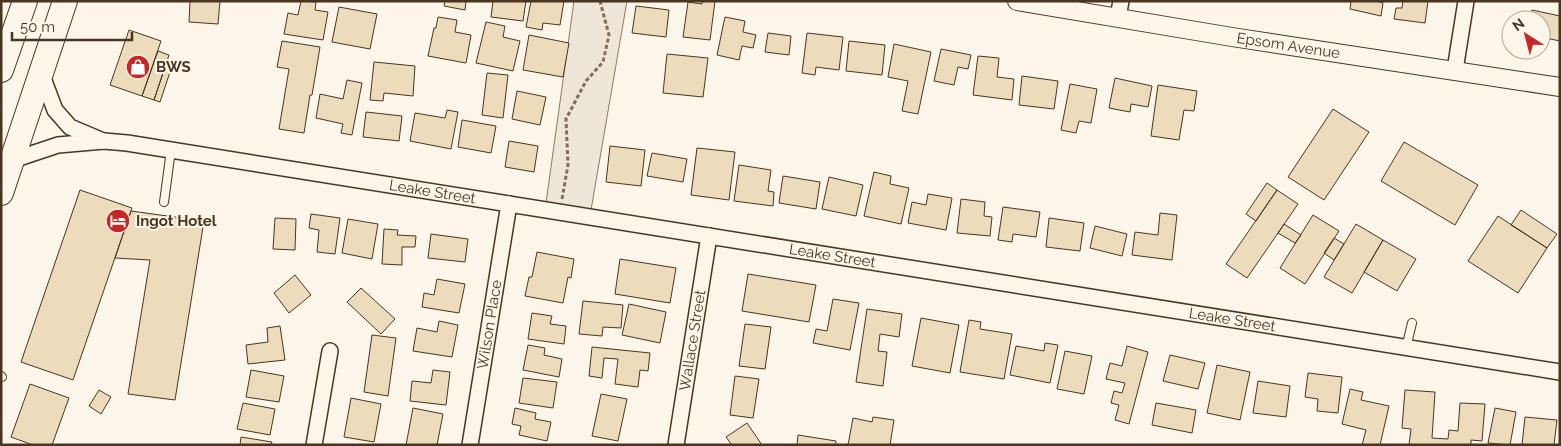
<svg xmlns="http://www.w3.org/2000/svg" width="1561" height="446" font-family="Raleway,sans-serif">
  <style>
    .green { fill: #ede6d9; stroke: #887966 }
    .building { fill: #ecdcbc; stroke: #4a3520 }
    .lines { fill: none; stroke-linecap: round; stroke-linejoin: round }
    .service-casing { stroke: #4a3520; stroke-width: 10 }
    .minor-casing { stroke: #4a3520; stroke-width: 18 }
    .tertiary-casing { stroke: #4a3520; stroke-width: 20 }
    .trunk-casing { stroke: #4a3520; stroke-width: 26 }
    .path { stroke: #7f6f5c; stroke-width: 3; stroke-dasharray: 4 2.5; stroke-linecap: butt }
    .service { stroke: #fbf6e9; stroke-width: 8 }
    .minor { stroke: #fbf6e9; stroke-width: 15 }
    .tertiary { stroke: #fbf6e9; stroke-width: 18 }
    .trunk { stroke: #fbf6e9; stroke-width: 24 }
    .labels { text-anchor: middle; stroke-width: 4; stroke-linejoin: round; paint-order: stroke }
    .street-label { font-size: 15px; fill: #4a3520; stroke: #fbf6e9 }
    .poi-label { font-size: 15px; font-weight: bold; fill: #4a3520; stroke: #fbf6e9; text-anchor: start }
  </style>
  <rect width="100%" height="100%" fill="#fbf6e9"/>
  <path class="green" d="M574,1H627L591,210L546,203Z"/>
  <path class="building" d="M190,1H220L218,24L189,22Z
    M301,1L316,2L315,10L328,12L323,40L284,34L288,13L298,15Z
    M445,1H466L465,10L444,6Z
    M493,1H526L523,21L491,17Z
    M531,1H564L560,25L543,23L542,30L526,27Z
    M702,1H715L710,40L683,37L688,2L702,4Z
    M1351,1H1376L1383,3L1381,16L1350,9Z
    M1403,1H1428L1425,23L1394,19L1396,8H1402Z
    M636,6L669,10L666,37L632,33Z
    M339,7L377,14L370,49L332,42Z
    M1532,10L1560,16V41L1541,37V20H1530Z
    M438,17L457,20L455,32L471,35L466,63L428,56L434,28H436Z
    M725,17L745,21L743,32L756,35L753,48L742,46L739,60L717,55Z
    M486,22L505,26L503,37L520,41L513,71L476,63Z
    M129,30L161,41L142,96L110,85Z
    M768,33L791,36L789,55L765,52Z
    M807,33L843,37L839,70L816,67L815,75L802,73Z
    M529,35L569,43L563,77L523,70Z
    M282,41L320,47L312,95H310L304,133L279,129L289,69L277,67Z
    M849,41L885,45L882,75L846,71Z
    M894,44L931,52L918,114L902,111L908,81L888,77Z
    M941,49L971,55L968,69L958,67L954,85L934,81Z
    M158,51L169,55L154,100L142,96Z
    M667,54L708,58L703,97L663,93Z
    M978,56L999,58L997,77L1014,79L1012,100L973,95Z
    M374,62L415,66L413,96L384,93L383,101L370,100Z
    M165,67L171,69L160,102L154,100Z
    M487,73L508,75L503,118L482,115Z
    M1022,76L1058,81L1054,109L1019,105Z
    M1115,78L1152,86L1148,107L1131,104L1130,112L1109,108Z
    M347,80L362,83L352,135L341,133L343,124L316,118L320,94L343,99Z
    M1070,84L1097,89L1091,123L1079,121L1076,133L1061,130Z
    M1158,85L1197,91L1194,111L1184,110L1179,140L1151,136Z
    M517,91L546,97L540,125L512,119Z
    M1333,109L1369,132L1324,200L1288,177Z
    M447,110L458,112L451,149L410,141L415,113L445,118Z
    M366,112L402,116L399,141L363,137Z
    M462,120L496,126L491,153L458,147Z
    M509,141L538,146L534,172L505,167Z
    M1404,142L1478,185L1455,225L1381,181Z
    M610,146L645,150L641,186L606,182Z
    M697,148L735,152L729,200L691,195Z
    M652,153L687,159L683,182L647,176Z
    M739,165L771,170L768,191L774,192L773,206L734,201Z
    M874,172L891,176L890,184L909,188L901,224L864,216Z
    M783,176L820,182L816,209L779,203Z
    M829,177L863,185L856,216L822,209Z
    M1267,183L1277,190L1256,221L1246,214Z
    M80,190L132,208L73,380L21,362Z
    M1277,190L1298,204L1247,278L1226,264Z
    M928,194L952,198L946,230L908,223L912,202L926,205Z
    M961,199L985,202L984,216L992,217L990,236L957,233Z
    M1003,207L1040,212L1036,237L1013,234L1012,242L998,240Z
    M1521,210L1557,234L1547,248L1511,225Z
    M131,211L204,221L175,400L128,394L150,260L115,258Z
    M1160,213L1177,215L1172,260L1132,255L1135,232L1158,235Z
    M311,214L340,218L335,254L317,252L319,230L309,228Z
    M1313,215L1339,231L1305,284L1280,268Z
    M1498,216L1547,248L1518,293L1468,261Z
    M275,218L296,219L295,250L273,249Z
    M1049,218L1084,223L1080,251L1046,247Z
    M348,219L378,224L372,259L342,253Z
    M1284,224L1301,235L1295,243L1278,233Z
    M1356,224L1383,240L1352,293L1324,277Z
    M1095,226L1127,234L1122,256L1090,248Z
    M384,229L398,230L397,235L416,236L415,247H402V265L382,264Z
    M431,234L468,239L465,262L428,258Z
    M1334,238L1344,244L1334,260L1324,253Z
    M1383,240L1416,259L1397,291L1364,272Z
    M537,252L574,259L571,278L568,277L563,303L525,296L529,277H532Z
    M620,259L676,268L670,303L615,294Z
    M748,274L816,285L809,322L742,311Z
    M295,275L311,295L289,313L274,293Z
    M437,279L465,284L459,313L422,307L424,293L434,295Z
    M361,288L395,319L381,334L347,302Z
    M833,299L859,303L850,350L813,343L816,329L827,331Z
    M583,301L623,305L621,328L603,327L602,336L579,334Z
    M629,304L666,312L660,343L622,335Z
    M867,309L902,314L899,337L880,334L878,351L887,352L883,386L856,382Z
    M532,313L552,316L550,324L566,326L564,344L528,339Z
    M921,318L959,325L950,373L912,366Z
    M969,320L981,322L980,329L1012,334L1004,379L960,372Z
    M439,321L458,325L452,357L413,351L417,328L437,332Z
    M745,324L771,327L765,369L739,366Z
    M280,326L285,360L248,364L246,345L268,342L267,328Z
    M372,335L396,338L388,396L364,392Z
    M1045,343L1058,345L1050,383L1010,375L1016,346L1044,351Z
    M528,345L545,348L544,355L562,359L559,377L523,370Z
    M1127,346L1148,352L1129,424L1115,420L1119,405L1111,403L1114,391L1122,393L1125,383L1106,379L1110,363L1122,366Z
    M592,347L650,353L648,371L640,370L638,387L615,384L618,359L604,358L602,378L589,376Z
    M1065,351L1092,356L1084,394L1057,389Z
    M1170,355L1205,363L1198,389L1163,381Z
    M1217,365L1250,372L1240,420L1207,413Z
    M251,370L284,376L279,402L246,397Z
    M433,370L450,372L446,405L410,401L412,381L431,383Z
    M1308,373L1342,377L1338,413L1317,411L1318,399L1305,397Z
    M735,376L759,379L753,418L730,415Z
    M523,378L557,382L553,408L519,403Z
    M1258,381L1290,386L1286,417L1253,413Z
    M30,384L69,398L52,445H33L11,437Z
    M1350,389L1363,392L1361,400L1389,406L1380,445H1362L1366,430L1342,424Z
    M99,390L111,397L101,414L89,406Z
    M1405,390L1435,392L1432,438L1448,439L1449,430L1458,431L1460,403L1485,404L1482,441L1471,440V445H1409L1411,429L1402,428Z
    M601,394L627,399L618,441L592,436Z
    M351,398L381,404L374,442L344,437Z
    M243,403L275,409L270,435L237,429Z
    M1156,403L1196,410L1192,433L1152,425Z
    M413,408L443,414L437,445H406Z
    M515,408L536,413L535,419L551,422L547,441L519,435L521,426L512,424Z
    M1495,408L1516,412L1510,445L1488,443Z
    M873,417L894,420L890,445H848L853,418L872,422Z
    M1525,417L1557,420L1554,445H1522Z
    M747,423L762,445H732L726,437Z
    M798,435L836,441V445H797Z
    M241,437L272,442L271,445H240Z"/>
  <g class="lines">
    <g class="service-casing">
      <path id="service" d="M164,202L171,150
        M1406,348L1412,323
        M1,376L2,377"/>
    </g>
    <g class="minor-casing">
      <g id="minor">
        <path d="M1118,17L1121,1"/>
        <path d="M1455,70L1466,1"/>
        <path d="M41,73L55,110L70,127L103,141"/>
        <path id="s1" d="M13,160L58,145L104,141L127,143L1560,372"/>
        <path d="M314,445L330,351"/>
        <path id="s2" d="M470,445L509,204"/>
        <path id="s3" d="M676,445L709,236"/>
      </g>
    </g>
    <g class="tertiary-casing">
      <g id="tertiary">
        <path id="s4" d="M1017,1L1232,37L1560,87"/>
      </g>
    </g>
    <g class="trunk-casing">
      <path id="trunk" d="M1,70L25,1
        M1,193L65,1"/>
    </g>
    <path class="path" d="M562,199L568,165L566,119L586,81L603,62L609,35L600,1"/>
    <use href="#service" class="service"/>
    <use href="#minor" class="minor"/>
    <use href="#tertiary" class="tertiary"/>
    <use href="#trunk" class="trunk"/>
  </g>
  <defs>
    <g id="shop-disc" transform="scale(1.25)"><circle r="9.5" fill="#c62828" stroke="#fbf6e9"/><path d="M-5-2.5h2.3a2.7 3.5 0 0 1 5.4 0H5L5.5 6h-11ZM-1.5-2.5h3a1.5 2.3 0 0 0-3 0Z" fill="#fff"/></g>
    <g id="hotel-disc" transform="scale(1.25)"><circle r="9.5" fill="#c62828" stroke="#fbf6e9"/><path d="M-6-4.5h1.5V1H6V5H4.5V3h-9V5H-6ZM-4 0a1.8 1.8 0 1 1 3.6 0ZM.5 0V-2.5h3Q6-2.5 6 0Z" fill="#fff"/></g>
  </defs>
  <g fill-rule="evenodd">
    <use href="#shop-disc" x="138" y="67"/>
    <use href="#hotel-disc" x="118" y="221"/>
  </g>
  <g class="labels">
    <g class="street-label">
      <text dy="5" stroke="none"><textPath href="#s4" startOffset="275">Epsom Avenue</textPath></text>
      <text dy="5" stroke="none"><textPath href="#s1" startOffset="426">Leake Street</textPath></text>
      <text dy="5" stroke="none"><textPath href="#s1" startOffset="831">Leake Street</textPath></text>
      <text dy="5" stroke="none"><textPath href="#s1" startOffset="1236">Leake Street</textPath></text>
      <text dy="5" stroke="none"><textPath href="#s2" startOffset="122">Wilson Place</textPath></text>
      <text dy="5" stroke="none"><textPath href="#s3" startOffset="106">Wallace Street</textPath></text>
    </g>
    <g class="poi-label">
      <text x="156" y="72">BWS</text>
      <text x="136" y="226">Ingot Hotel</text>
    </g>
  </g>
  <rect width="1561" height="446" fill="none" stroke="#4a3520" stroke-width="5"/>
  <g transform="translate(1526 35) rotate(324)"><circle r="24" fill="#fbf6e9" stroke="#b4a999"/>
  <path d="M0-4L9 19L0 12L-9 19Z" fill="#c62828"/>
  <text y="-8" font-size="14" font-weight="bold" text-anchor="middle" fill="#4a3520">N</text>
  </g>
  <path d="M12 32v8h120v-8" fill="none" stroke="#4a3520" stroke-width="2.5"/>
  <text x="20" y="32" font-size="15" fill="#4a3520" stroke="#fbf6e9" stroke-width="4" paint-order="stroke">50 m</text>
</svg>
